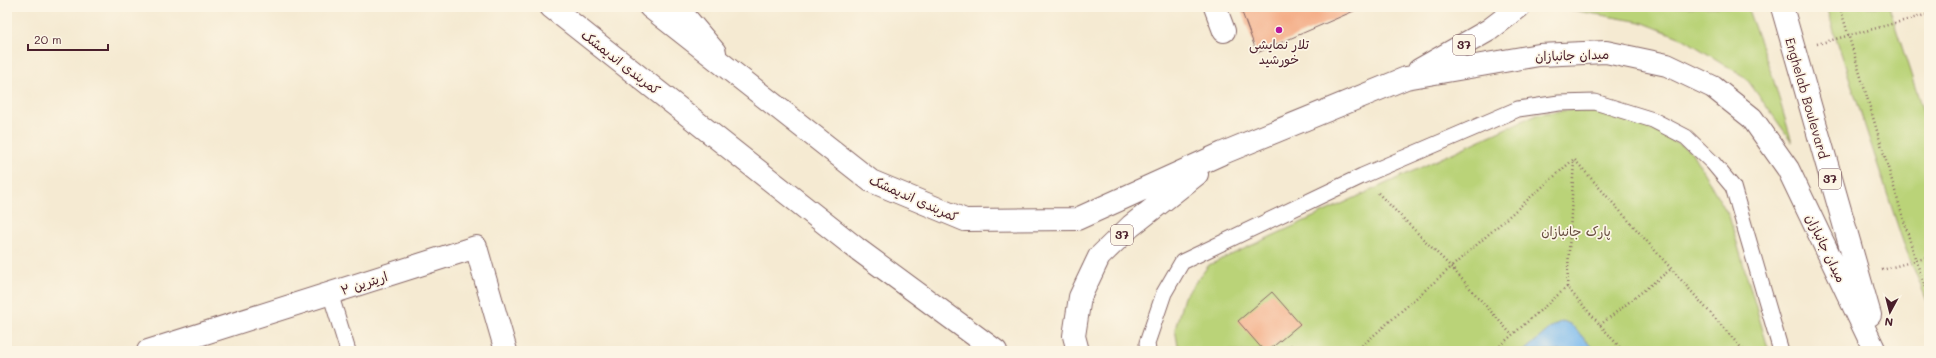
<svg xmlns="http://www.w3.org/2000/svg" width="1936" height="358" font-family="Mali,'Playpen Sans Arabic',sans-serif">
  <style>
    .green { fill: #bad378; stroke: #827952 }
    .water { fill: #7abaee; stroke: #626c8c }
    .building { fill: #f4af89 }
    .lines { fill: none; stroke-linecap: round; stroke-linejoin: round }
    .service-casing { stroke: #866665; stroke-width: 17 }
    .minor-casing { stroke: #866665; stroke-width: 24 }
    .tertiary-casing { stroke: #866665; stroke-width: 24 }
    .primary-casing { stroke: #866665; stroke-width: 24 }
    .path { stroke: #866665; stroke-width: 2.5; stroke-dasharray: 1 3; stroke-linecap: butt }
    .service { stroke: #fff; stroke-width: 15 }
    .minor { stroke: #fff; stroke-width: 22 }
    .tertiary { stroke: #fff; stroke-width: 22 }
    .primary { stroke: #fff; stroke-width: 22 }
    .poi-dot { fill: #b5179e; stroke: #fcf5e5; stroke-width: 1.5 }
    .labels { text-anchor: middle; stroke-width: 3.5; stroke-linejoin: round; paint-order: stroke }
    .shield { fill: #fcf5e5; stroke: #7f5f63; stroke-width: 1 }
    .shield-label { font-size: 12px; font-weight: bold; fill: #4a1f2b }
    .poi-label { font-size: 13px; fill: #4a1f2b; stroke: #fcf5e5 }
    .street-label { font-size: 13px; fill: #4a1f2b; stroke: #fcf5e5 }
    .park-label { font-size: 13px; fill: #664c3e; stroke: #fcf5e5 }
  </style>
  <rect width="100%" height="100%" fill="#fcf5e5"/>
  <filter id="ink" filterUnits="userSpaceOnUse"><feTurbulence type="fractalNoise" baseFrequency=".025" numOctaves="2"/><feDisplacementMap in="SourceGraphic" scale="8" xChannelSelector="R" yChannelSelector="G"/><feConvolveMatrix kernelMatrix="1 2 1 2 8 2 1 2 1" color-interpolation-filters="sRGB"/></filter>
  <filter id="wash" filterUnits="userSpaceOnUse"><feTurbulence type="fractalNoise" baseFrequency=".012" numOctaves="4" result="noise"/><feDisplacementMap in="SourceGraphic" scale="16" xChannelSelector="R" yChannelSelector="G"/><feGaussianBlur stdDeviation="0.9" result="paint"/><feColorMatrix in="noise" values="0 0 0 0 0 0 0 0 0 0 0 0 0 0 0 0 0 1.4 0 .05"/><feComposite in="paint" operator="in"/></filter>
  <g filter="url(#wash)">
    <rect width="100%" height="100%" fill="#f5ead2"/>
    <path class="green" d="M1554,7H1747L1772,75L1792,142L1746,78L1684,39L1641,22Z
      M1826,7H1889L1929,130V306L1903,242Z
      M1584,108L1637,121L1691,151L1729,216L1769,351H1179L1175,329L1184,297L1209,265L1537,114Z"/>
    <path class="water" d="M1563,321L1572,325L1595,351H1524L1554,325Z"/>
    <g id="blocks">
      <path class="building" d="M1240,7H1363L1257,53Z
        M1272,292L1300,324L1268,351H1264L1238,321Z"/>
    </g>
  </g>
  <g filter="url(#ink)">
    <use href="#blocks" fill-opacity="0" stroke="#866665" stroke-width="1"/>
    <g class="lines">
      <g class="service-casing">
        <path id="service" d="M330,293L348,351
          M1148,351L1147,343L1164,293L1182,262L1362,176L1518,109L1559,103L1595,102L1653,120L1686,137L1713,163L1733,187L1781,351"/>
      </g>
      <g class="minor-casing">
        <path id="minor" d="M1215,7L1224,31
          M148,351L476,247L506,351"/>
      </g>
      <g class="tertiary-casing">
        <path id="tertiary" d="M677,7L715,52"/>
      </g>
      <g class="primary-casing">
        <path id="primary" d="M551,7L856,248L996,351
          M650,7L871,181L965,220L1077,219L1223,153L1406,78L1539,55L1606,52L1667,65L1713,87L1752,118L1788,169L1875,351
          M1782,7L1870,315
          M1419,70L1489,30L1519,7
          M1078,351L1074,336L1080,297L1099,257L1131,226L1197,174"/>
      </g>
      <path class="path" d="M1840,7L1916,261L1929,297
        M1817,44L1929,14
        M1378,193L1451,267L1512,335
        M1882,270L1929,257
        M1567,287L1574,160
        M1600,325L1671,269
        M1290,345L1295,351
        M1356,351L1574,159L1744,351
        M1494,351L1567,287L1623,351"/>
      <use href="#service" class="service"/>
      <use href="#minor" class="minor"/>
      <use href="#tertiary" class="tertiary"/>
      <use href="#primary" class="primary"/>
    </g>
  </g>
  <circle class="poi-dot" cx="1279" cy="30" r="4"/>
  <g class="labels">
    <g class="shield">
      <rect x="1453" y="35" width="22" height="20" rx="3"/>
      <rect x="1819" y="169" width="22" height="20" rx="3"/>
      <rect x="1111" y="225" width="22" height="20" rx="3"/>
    </g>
    <g class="shield-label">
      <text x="1464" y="49">37</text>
      <text x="1830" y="183">37</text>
      <text x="1122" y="239">37</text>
    </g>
    <g class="poi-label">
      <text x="1279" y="49">تلار نمایشی<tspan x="1279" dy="15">خورشید</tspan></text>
    </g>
    <g class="street-label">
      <text transform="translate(1572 55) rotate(-2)" y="5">میدان جانبازان</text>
      <text transform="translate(621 62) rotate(38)" y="5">کمربندی اندیمشک</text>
      <text transform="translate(1807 98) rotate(74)" y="5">Enghelab Boulevard</text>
      <text transform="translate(914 198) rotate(24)" y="5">کمربندی اندیمشک</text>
      <text transform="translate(1826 248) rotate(64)" y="5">میدان جانبازان</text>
      <text transform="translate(364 283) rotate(-18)" y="5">اریترین ۲</text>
    </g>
    <g class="park-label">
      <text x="1576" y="236">پارک جانبازان</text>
    </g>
  </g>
  <rect width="1936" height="358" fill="none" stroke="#fcf5e5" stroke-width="24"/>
  <g transform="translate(1890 312) rotate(187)" stroke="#fcf5e5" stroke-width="3" paint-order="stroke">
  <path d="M0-3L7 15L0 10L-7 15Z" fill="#4a1f2b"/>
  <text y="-6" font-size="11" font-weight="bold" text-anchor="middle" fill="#4a1f2b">N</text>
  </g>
  <path d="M28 44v6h80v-6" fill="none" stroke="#4a1f2b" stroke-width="2"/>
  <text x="34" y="44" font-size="12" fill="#4a1f2b" stroke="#fcf5e5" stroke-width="3" paint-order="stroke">20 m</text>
</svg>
